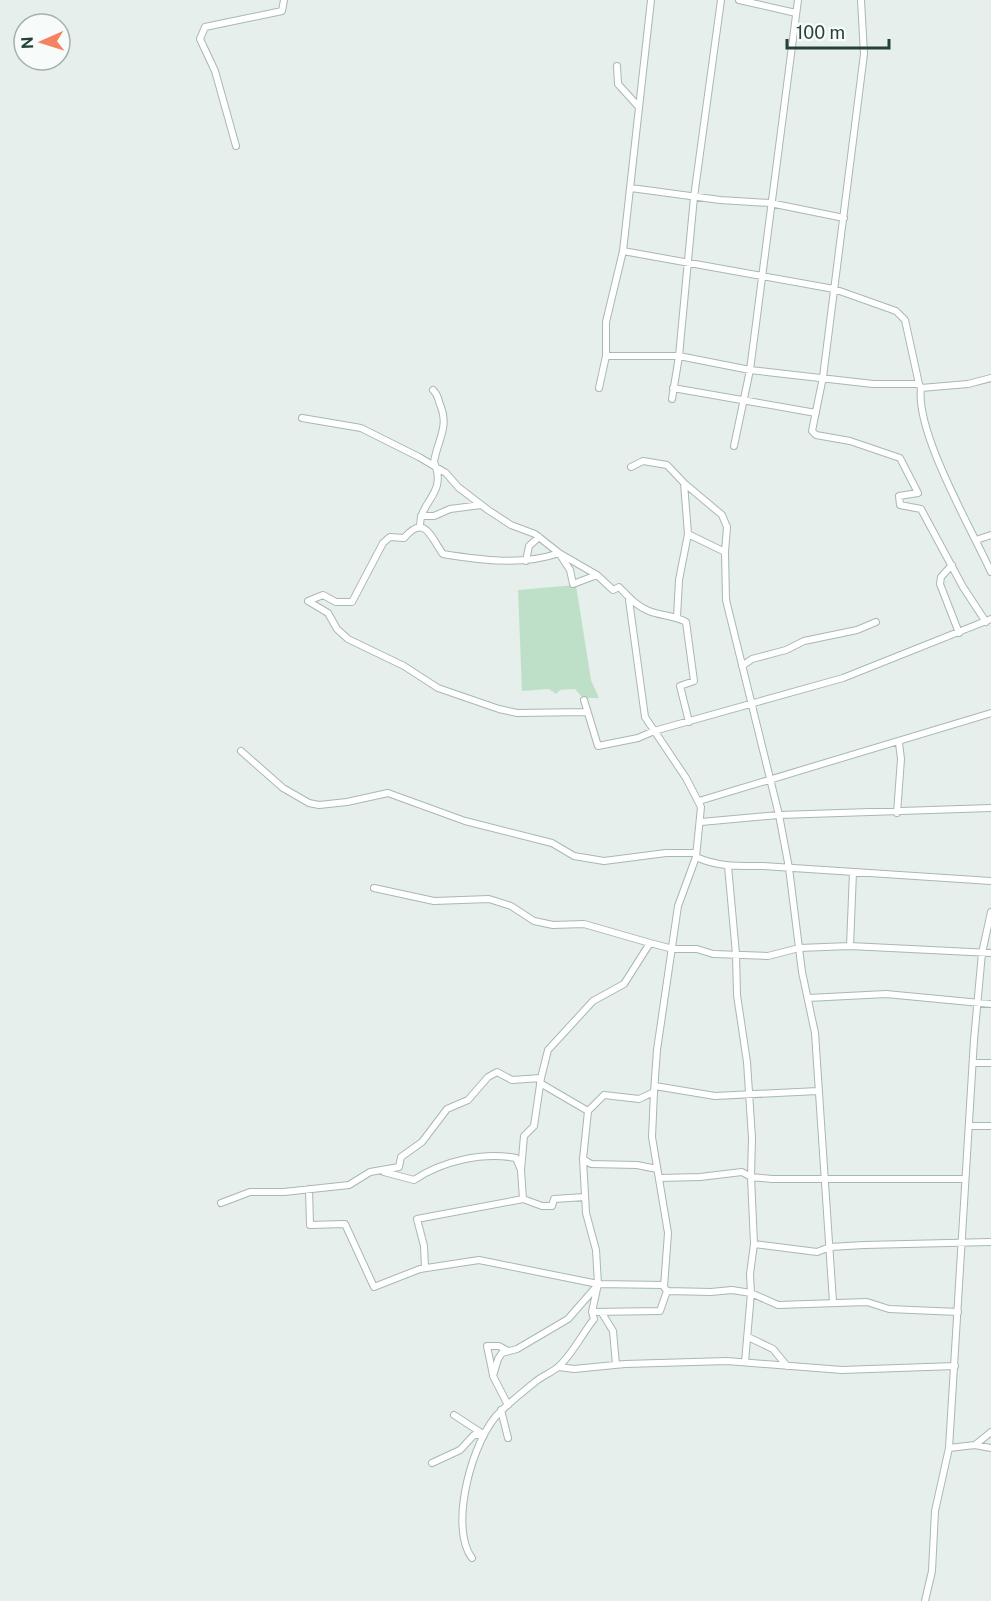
<svg xmlns="http://www.w3.org/2000/svg" width="991" height="1601" font-family="'Public Sans',sans-serif">
  <style>
    .green { fill: #bfe0c8 }
    .lines { fill: none; stroke-linecap: round; stroke-linejoin: round }
    .street-casing { stroke: #a8b8b2; stroke-width: 8 }
    .street { stroke: #fff; stroke-width: 6 }
  </style>
  <rect width="100%" height="100%" fill="#e6efeb"/>
  <path class="green" d="M576,585L591,680L599,698H583L575,689L560,690L556,694L549,689L522,691L518,590Z"/>
  <g class="lines">
    <g class="street-casing">
      <path id="street" d="M739,0L796,13
        M861,0L864,54L823,377L812,431L816,435L850,441L900,458L918,493L899,496L900,505L921,509L963,587L986,622
        M617,66L618,84L637,105
        M236,146L215,71L200,39L205,27L282,11L284,0
        M631,188L720,200L770,203L844,218
        M623,251L834,289L896,311L905,320L919,384
        M606,356H679L750,370L873,384H919L921,388L968,384L991,378
        M599,388L606,356V322L623,251L651,0
        M673,388L816,413
        M921,388C915,432 972,530 991,572
        M672,399L679,356L694,197L721,0
        M302,418L361,428L419,457L446,473L458,487L488,510L511,525L535,534L559,553L597,575L613,590L619,587C628,596 636,606 649,611C661,616 674,615 686,622L694,681L680,686L689,722
        M734,446L750,370L798,0
        M631,467L643,461L667,465L684,483L722,515L727,527L725,552L726,600L779,815L789,868L802,972L815,1033L833,1302
        M684,483L688,534L725,552
        M421,516H434L450,509L481,505
        M420,527C419,501 448,494 434,462C437,442 449,427 441,407C437,399 440,397 433,390
        M976,540L991,535
        M526,561L529,546L539,537
        M952,565L941,577L940,584L959,633
        M677,617L679,580L688,534
        M742,666L752,659L786,650L804,641L857,630L876,622
        M584,700L598,746L638,738L654,731L843,678L991,619
        M587,712L517,713L499,709L438,688L404,666L348,639L337,629L328,613L308,601L323,595L336,602H352L383,543L390,537L404,538C425,513 431,538 443,554C480,560 523,566 559,553L570,570L573,584L597,575
        M241,751L283,788L309,803L319,805L347,802L388,793L465,821L552,843L574,856L604,861L666,853H694
        M699,801L991,713
        M897,813L901,759L899,743
        M701,822L779,815L991,808
        M696,857C718,867 738,866 763,866L991,881
        M728,866L736,954L737,995L747,1062L752,1138L751,1177L754,1244L750,1274L751,1293L745,1362
        M374,888L434,901L489,899L511,906L534,921L553,925L584,924L650,943
        M850,946L853,872
        M808,998L886,994L991,1004
        M974,1063H991
        M540,1083L588,1111
        M655,1086L715,1096L818,1091
        M969,1126H991
        M583,1159L591,1164L637,1165L657,1169
        M384,1172L414,1180C442,1161 482,1152 516,1158L521,1170
        M659,1178L700,1177L742,1172L751,1177L772,1179H964
        M309,1189L310,1225L345,1224L374,1287L420,1269L479,1260L598,1284L664,1285
        M585,1197L554,1199L552,1206H542L523,1199L521,1170L524,1136L534,1126L541,1078L548,1050L593,1001L624,984L650,943L673,949H697L713,954L768,956L799,948L850,946L991,953
        M221,1203L250,1192H284L349,1185L370,1172L399,1167L401,1157L422,1142L447,1109L468,1100L488,1077L497,1072L512,1080L541,1078
        M754,1244L817,1252L830,1247L864,1245L991,1242
        M425,1268L424,1246L417,1219L523,1199
        M667,1291L711,1292L732,1290L751,1293L778,1305L867,1302L889,1309L958,1312
        M592,1312L660,1311L667,1291L664,1287L668,1233L652,1137L654,1092L657,1050L678,906L696,857L701,807L686,778L645,717L629,600
        M602,1313L613,1331L616,1365
        M748,1337L773,1349L787,1366
        M559,1367L574,1369L625,1364L727,1361L842,1370L955,1366
        M493,1375L487,1346H499L508,1351
        M508,1405L493,1376L498,1359L502,1353L517,1349L568,1319L596,1287
        M501,1410L508,1438
        M454,1415L483,1434
        M975,1445L991,1448
        M949,1448L975,1445L991,1432
        M432,1463L460,1450L474,1435H484
        M472,1558C448,1527 473,1437 500,1412C510,1402 523,1392 535,1382C542,1376 551,1373 558,1367C572,1355 582,1334 594,1319L592,1312L598,1284L596,1250L586,1213L583,1159L588,1111L604,1095L639,1099L654,1092
        M925,1601L932,1571L935,1511L949,1448L974,1040L982,953L991,912"/>
    </g>
    <use href="#street" class="street"/>
  </g>
  <g transform="translate(42 42) rotate(267)"><circle r="28" fill="#f7fbf9" stroke="#a3b1ad" stroke-width="1.5"/>
  <path d="M0-4.5L10 22L0 15L-10 22Z" fill="#f4845f"/>
  <text y="-9" font-size="16" font-weight="bold" text-anchor="middle" fill="#24423a">N</text>
  </g>
  <path d="M787 39v9h102v-9" fill="none" stroke="#24423a" stroke-width="3"/>
  <text x="796" y="39" font-size="18" fill="#24423a" stroke="#f7fbf9" stroke-width="4.5" paint-order="stroke">100 m</text>
</svg>
